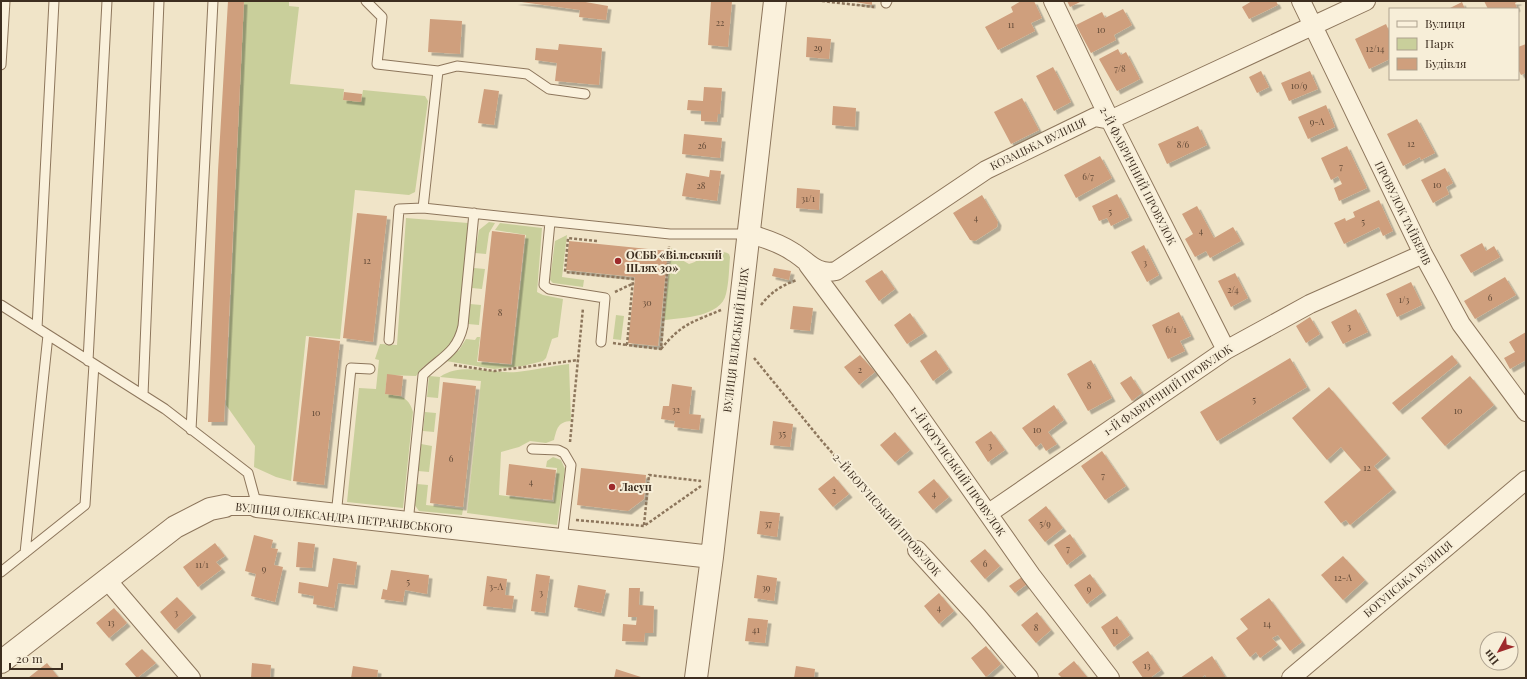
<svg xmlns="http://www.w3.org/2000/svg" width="1527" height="679" font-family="'Playfair Display',serif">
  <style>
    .green { fill: #c9cf9b }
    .building { fill: #cf9f7d; filter: url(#shadow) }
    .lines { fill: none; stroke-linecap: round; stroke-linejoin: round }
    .service-casing { stroke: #8d765c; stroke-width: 11 }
    .minor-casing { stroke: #8d765c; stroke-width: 20 }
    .tertiary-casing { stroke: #8d765c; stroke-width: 24 }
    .path { stroke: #8d765c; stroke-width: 2.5; stroke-dasharray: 3 2; stroke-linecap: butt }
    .service { stroke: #faf1dc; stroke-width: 9 }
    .minor { stroke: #faf1dc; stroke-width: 18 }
    .tertiary { stroke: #faf1dc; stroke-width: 22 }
    .poi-dot { fill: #9e2a2b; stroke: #f7eed8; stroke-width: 1.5 }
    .labels { text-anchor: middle; stroke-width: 4; stroke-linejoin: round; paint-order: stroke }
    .number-label { font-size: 9px; fill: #624a37 }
    .street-label { font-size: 11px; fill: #3d2e20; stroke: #f7eed8 }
    .poi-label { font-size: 11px; font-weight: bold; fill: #3d2e20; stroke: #f7eed8; text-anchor: start }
  </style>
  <defs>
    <filter id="shadow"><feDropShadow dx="3.5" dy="3.5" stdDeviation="0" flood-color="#0004"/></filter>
  </defs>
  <rect width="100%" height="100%" fill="#f0e4c8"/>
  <path class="green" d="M244,1H289V6L299,7L290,84L344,89L343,100L361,102L363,90L425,96L428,101L415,192L409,195L355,190L340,339L306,336L291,481L276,477L254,467L255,446L226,405Z
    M406,218L468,223L459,331L450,346L423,367L416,376L387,375L385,394C398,395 409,396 413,412L403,508L347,502L359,388L376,389L379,360L375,359L380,344L397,345Z
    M489,222L495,223L489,233L486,254L475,253L479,230Z
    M500,223L542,228L537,292L543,295L563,299L558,337L552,339L546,358L543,361L523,366L494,369L446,361L459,350L466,339L475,340L477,337H480L477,362L512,365L526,235L495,230Z
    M567,235L562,277L584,280L583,287L553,283L550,280L555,241Z
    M671,248L682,260L689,264C706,260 699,247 720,251C723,252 726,252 729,254L730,257C729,269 729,282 726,294C721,317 682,318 664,320Z
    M474,268L485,269L482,289L472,288Z
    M470,304L481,305L479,325L468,324Z
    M616,315L624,316L621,340L613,339Z
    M569,364L571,421C558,422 557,428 554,440L546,443L530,441L519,447L501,452L499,495L554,502L557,468L546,467L547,461L553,457L561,460L565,469L557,525L467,513L481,381L440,377L438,398L427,397L429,376L440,377C461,362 492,374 517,372C534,370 552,366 569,364Z
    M425,412L436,413L434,432L423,431Z
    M421,444L432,446L429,472L418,471Z
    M417,484L428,485L426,505L463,509L462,515L419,511L414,504Z"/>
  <path class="building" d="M228,1H244L224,422H208L218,171Z
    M514,1H580L608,6L606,20L579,17L580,10Z
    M711,1H732L728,47L708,45Z
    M850,1H872V5Z
    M1021,1H1034L1042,18L1031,23L1035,31L998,50L985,27L1013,12L1011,7Z
    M1067,1H1082L1070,7Z
    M1252,1H1276L1278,5L1249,19L1242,7Z
    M1484,1H1519L1515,3L1517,8L1514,9H1488Z
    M1462,2L1465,9H1448Z
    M1123,9L1132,25L1114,35L1116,40L1091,53L1076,25L1102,12L1105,18Z
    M430,19L462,21L460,54L428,52Z
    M1386,24L1390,33V59L1369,69L1355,39Z
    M807,37L831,39L829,59L806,57Z
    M559,44L602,48L599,85L555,81L557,63L535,60L536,48L558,50Z
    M1526,44V73L1521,75L1518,69V47Z
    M1118,49L1121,55L1126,52L1140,79L1117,91L1099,59Z
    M1053,67L1071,102L1054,111L1036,76Z
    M1261,71L1269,87L1257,93L1249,77Z
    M1310,71L1318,89L1289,101L1281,83Z
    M704,87L722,88L720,114H718L717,122L701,121V111L687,110L688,100L703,101Z
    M484,89L499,91L494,125L478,123Z
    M344,92L362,94L361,102L343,100Z
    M1022,98L1039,130L1011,144L994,112Z
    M1326,105L1335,127L1308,139L1298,117Z
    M833,106L856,108L855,127L832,125Z
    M1417,119L1435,153L1421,160L1420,157L1403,166L1387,134Z
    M1198,126L1207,145L1167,164L1158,144Z
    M684,134L722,138L720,158L682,154Z
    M1347,146L1367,188L1339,201L1334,188L1342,184L1338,176L1331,180L1321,158Z
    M1100,156L1112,178L1076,198L1064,175Z
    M1445,168L1453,183L1446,187L1449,194L1433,203L1421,180Z
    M710,170L721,171L717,201L682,196L686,173L709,177Z
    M797,188L820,190L819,210L796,208Z
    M1117,194L1129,217L1111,226L1107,218L1099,221L1092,206Z
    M982,195L998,222L997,227L975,241L970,240L953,213Z
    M1379,200L1393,231L1383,236L1379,227L1344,244L1334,223L1345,218L1346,221L1355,217L1353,212Z
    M1197,206L1214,238L1233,227L1241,241L1210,258L1206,251L1195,257L1185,239L1193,234L1182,214Z
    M357,213L387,216L373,342L343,338Z
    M492,231L525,235L511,364L478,361Z
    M569,241L668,251L658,346L628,343L635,277L566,270Z
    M1482,243L1486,251L1494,246L1500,257L1471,273L1460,255Z
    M1144,245L1159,275L1147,282L1131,252Z
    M774,268L791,271L789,280L772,276Z
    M882,270L895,289L879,301L865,281Z
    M1235,273L1248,298L1231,307L1218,281Z
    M1505,277L1516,295L1475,319L1464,301Z
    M1411,282L1422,305L1397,317L1386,294Z
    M793,306L813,308L810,331L790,329Z
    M1356,309L1368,332L1343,344L1331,322Z
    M1179,312L1191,336L1180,341L1185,351L1168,359L1152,325Z
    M910,313L924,333L907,344L894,325Z
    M1310,317L1320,334L1306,343L1296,326Z
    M1526,332V360L1510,369L1504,358L1515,352L1509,342Z
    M309,337L340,341L324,485L293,481Z
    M936,350L949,369L933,381L920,361Z
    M860,355L875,372L859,385L844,367Z
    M1452,355L1458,363L1399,411L1392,403Z
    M1290,358L1307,387L1217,441L1200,412Z
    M1091,360L1112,398L1088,411L1067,374Z
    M387,374L403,376L401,396L385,394Z
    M1131,376L1142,393L1132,401L1120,383Z
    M1470,376L1494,405L1445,446L1421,418Z
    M443,382L476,386L463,507L430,503Z
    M672,384L692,387L689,414L701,415L699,430L674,427L675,421L661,419L663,406H669Z
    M1329,387L1387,455L1374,466L1393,489L1350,525L1346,520L1341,523L1324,502L1361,470L1341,447L1327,460L1292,418Z
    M1054,405L1064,420L1048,432L1057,444L1046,451L1041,443L1036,447L1022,428Z
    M773,421L793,424L790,447L770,445Z
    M991,431L1005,450L988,462L975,442Z
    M895,432L910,450L895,462L880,445Z
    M1102,451L1126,486L1105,500L1081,466Z
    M509,464L556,470L552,500L506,495Z
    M581,468L646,475L644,499L628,511L577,505Z
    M834,476L849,494L833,507L818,489Z
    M934,479L949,497L933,510L918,492Z
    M1046,506L1063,528L1045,542L1028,520Z
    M760,511L780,513L777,537L757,534Z
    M1070,534L1083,553L1067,565L1054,545Z
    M254,535L273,540L271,548L278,549L274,565L283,567L275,602L251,596L256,574L245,571Z
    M298,542L315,544L312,568L296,567Z
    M215,543L225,556L216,562L222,569L198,587L183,567Z
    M985,549L1000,566L985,579L970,561Z
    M1343,556L1365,580L1343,600L1321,575Z
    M333,558L357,562L354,585L338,583L334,608L313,604L314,596L298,593L299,582L328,587Z
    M391,570L429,575L427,594L405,590L403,602L381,599L383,589L387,590Z
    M536,574L550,576L545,613L531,611Z
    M1090,574L1103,592L1087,604L1074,585Z
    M757,575L777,578L774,601L754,598Z
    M487,576L507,579L505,595L514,596L512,609L483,606Z
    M1022,577L1027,584L1015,593L1009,586Z
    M578,585L606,590L601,613L574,607Z
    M629,588H640L639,605L654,606L653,633H645L644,642L622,641L623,624L636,625L637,617H628Z
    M939,593L954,611L939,624L924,606Z
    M177,597L193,614L175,630L160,612Z
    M1269,598L1302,642L1290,651L1278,635L1272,638L1278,645L1260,658L1256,652L1250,657L1236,638L1248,629L1240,619Z
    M114,608L127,623L109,638L96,623Z
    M1037,612L1051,630L1036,643L1021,625Z
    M1117,616L1130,635L1114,647L1101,627Z
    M748,618L768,620L765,643L745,641Z
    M986,646L1001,664L986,677L971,658Z
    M142,649L156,663L137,678L125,664Z
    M1148,651L1161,670L1150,678H1143L1132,662Z
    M1212,656L1226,678H1207L1205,675L1201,678H1180Z
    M1074,661L1088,678H1062L1058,674Z
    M47,663L59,678H28Z
    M252,663L271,665L270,678H251Z
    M353,666L378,670L377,678H351Z
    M796,666L815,669L814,678H794Z
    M616,669L644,678H614Z"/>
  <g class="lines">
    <g class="service-casing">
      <path id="service" d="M366,1L382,17L377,64L438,71
        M886,3L887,1
        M1,65L5,1
        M423,208L438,71L457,66L527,74L549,89L585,94
        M550,222L544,285L549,289L605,298L601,342
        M1,305L165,409L248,473L257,506
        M37,328L54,1
        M389,340L399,209L423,208L670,234H749
        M88,361L107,1
        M143,395L159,1
        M191,430L213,1
        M532,449L558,450L564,453L571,465L562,540
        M336,516L351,368L370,369
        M408,523L423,375C441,357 457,353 463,326L474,213
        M25,553L48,335
        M1,572L85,505L94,364"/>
    </g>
    <g class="minor-casing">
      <path id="minor" d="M1053,1L1110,120L1226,350
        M1301,1L1423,254L1461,324L1526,412
        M750,234C764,238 780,243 793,252C808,261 816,275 836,271L986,170L1095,117L1110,120L1366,1
        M808,265L901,390L1031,575L1110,678
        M225,506H257
        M989,513L1226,350L1310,304L1423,254
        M917,550L977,616L1029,678
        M107,580L191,678
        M1291,678L1526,480"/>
    </g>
    <g class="tertiary-casing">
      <path id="tertiary" d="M257,506L712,557
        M1,662L175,527L210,509L225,506
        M696,678L712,557L775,1"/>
    </g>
    <path class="path" d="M822,1L874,7
      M597,241L568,238L565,272L633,279L627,345L661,349L669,246
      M615,292L634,283
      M761,305C771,292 782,285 797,280
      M613,343L627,345
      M661,349C682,323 693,322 721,310
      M754,358L821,440L906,537
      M454,365L494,371L578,360
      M570,442L583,308
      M576,520L644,526L701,486
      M644,525L649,475L701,481"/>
    <use href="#service" class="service"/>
    <use href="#minor" class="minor"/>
    <use href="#tertiary" class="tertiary"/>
  </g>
  <g class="poi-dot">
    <circle cx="618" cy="261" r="4"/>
    <circle cx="612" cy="487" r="4"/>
  </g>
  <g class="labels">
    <g class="number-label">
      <text x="720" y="26">22</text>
      <text x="1011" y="28">11</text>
      <text x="1101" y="33">10</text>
      <text x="818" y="51">29</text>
      <text x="1375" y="52">12/14</text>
      <text x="1120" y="72">7/8</text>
      <text x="1299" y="89">10/9</text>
      <text x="1317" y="125">9-А</text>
      <text x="1411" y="147">12</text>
      <text x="1183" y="148">8/6</text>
      <text x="702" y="149">26</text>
      <text x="1341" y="170">7</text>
      <text x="1088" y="180">6/7</text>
      <text x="1437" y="188">10</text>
      <text x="701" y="189">28</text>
      <text x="808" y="202">31/1</text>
      <text x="1110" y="215">5</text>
      <text x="976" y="221">4</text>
      <text x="1363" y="225">5</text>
      <text x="1201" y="234">4</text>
      <text x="367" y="264">12</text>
      <text x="1145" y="266">3</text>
      <text x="1233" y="293">2/4</text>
      <text x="1490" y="301">6</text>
      <text x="1404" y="303">1/3</text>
      <text x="647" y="306">30</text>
      <text x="500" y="316">8</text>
      <text x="1349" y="330">3</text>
      <text x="1171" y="333">6/1</text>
      <text x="860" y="373">2</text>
      <text x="1089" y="389">8</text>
      <text x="1254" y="403">5</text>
      <text x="676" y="413">32</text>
      <text x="1458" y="414">10</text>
      <text x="316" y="416">10</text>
      <text x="1037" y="433">10</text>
      <text x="782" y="437">35</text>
      <text x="990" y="449">3</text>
      <text x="451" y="462">6</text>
      <text x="1367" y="471">12</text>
      <text x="1103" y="479">7</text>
      <text x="531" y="485">4</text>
      <text x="834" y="494">2</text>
      <text x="934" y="497">4</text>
      <text x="768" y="527">37</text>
      <text x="1045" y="527">5/9</text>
      <text x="1068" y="552">7</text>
      <text x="985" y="567">6</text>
      <text x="202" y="568">11/1</text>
      <text x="264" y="572">9</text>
      <text x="1343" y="581">12-А</text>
      <text x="408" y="585">5</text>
      <text x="496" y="590">3-А</text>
      <text x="766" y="591">39</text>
      <text x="1089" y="592">9</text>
      <text x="541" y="596">3</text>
      <text x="939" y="611">4</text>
      <text x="176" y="616">3</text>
      <text x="111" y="626">13</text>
      <text x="1267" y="627">14</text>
      <text x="1036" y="631">8</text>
      <text x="756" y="633">41</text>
      <text x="1115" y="634">11</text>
      <text x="1147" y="669">13</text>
    </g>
    <g class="street-label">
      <text transform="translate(1038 144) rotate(-26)" y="4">КОЗАЦЬКА ВУЛИЦЯ</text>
      <text transform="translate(1138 176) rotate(63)" y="4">2-Й ФАБРИЧНИЙ ПРОВУЛОК</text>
      <text transform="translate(1403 213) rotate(64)" y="4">ПРОВУЛОК ТАЙБЕРІВ</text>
      <text transform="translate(736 340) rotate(-83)" y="4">ВУЛИЦЯ ВІЛЬСЬКИЙ ШЛЯХ</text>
      <text transform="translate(1168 390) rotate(-34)" y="4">1-Й ФАБРИЧНИЙ ПРОВУЛОК</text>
      <text transform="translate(958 471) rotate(55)" y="4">1-Й БОГУНСЬКИЙ ПРОВУЛОК</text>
      <text transform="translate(887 515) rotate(49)" y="4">2-Й БОГУНСЬКИЙ ПРОВУЛОК</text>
      <text transform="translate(344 518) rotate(6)" y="4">ВУЛИЦЯ ОЛЕКСАНДРА ПЕТРАКІВСЬКОГО</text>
      <text transform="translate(1408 579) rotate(-40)" y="4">БОГУНСЬКА ВУЛИЦЯ</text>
    </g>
    <g class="poi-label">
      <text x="626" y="259">ОСББ «Вільський<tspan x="626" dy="13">Шлях 30»</tspan></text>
      <text x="620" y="491">Ласун</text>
    </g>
  </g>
  <rect width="1527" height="679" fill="none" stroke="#3d2e20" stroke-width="4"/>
  <rect x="1389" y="8" width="130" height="72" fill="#f7eed8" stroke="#ada18e"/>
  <rect x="1397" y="21" width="20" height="6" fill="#faf1dc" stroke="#ada18e"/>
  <text x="1425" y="28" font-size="12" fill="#3d2e20">Вулиця</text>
  <rect x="1397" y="38" width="20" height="12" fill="#c9cf9b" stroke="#ada18e"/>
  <text x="1425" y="48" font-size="12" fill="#3d2e20">Парк</text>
  <rect x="1397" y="58" width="20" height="12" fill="#cf9f7d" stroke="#ada18e"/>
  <text x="1425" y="68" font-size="12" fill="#3d2e20">Будівля</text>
  <g transform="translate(1499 651) rotate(230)"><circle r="19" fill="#f7eed8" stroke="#ada18e"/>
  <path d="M0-3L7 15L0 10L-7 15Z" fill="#9e2a2b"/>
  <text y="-6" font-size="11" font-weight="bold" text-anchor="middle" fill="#3d2e20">Пн</text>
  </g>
  <path d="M10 663v6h52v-6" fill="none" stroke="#3d2e20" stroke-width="2"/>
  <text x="16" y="663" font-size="12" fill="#3d2e20" stroke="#f7eed8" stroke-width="3" paint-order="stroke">20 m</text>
</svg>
